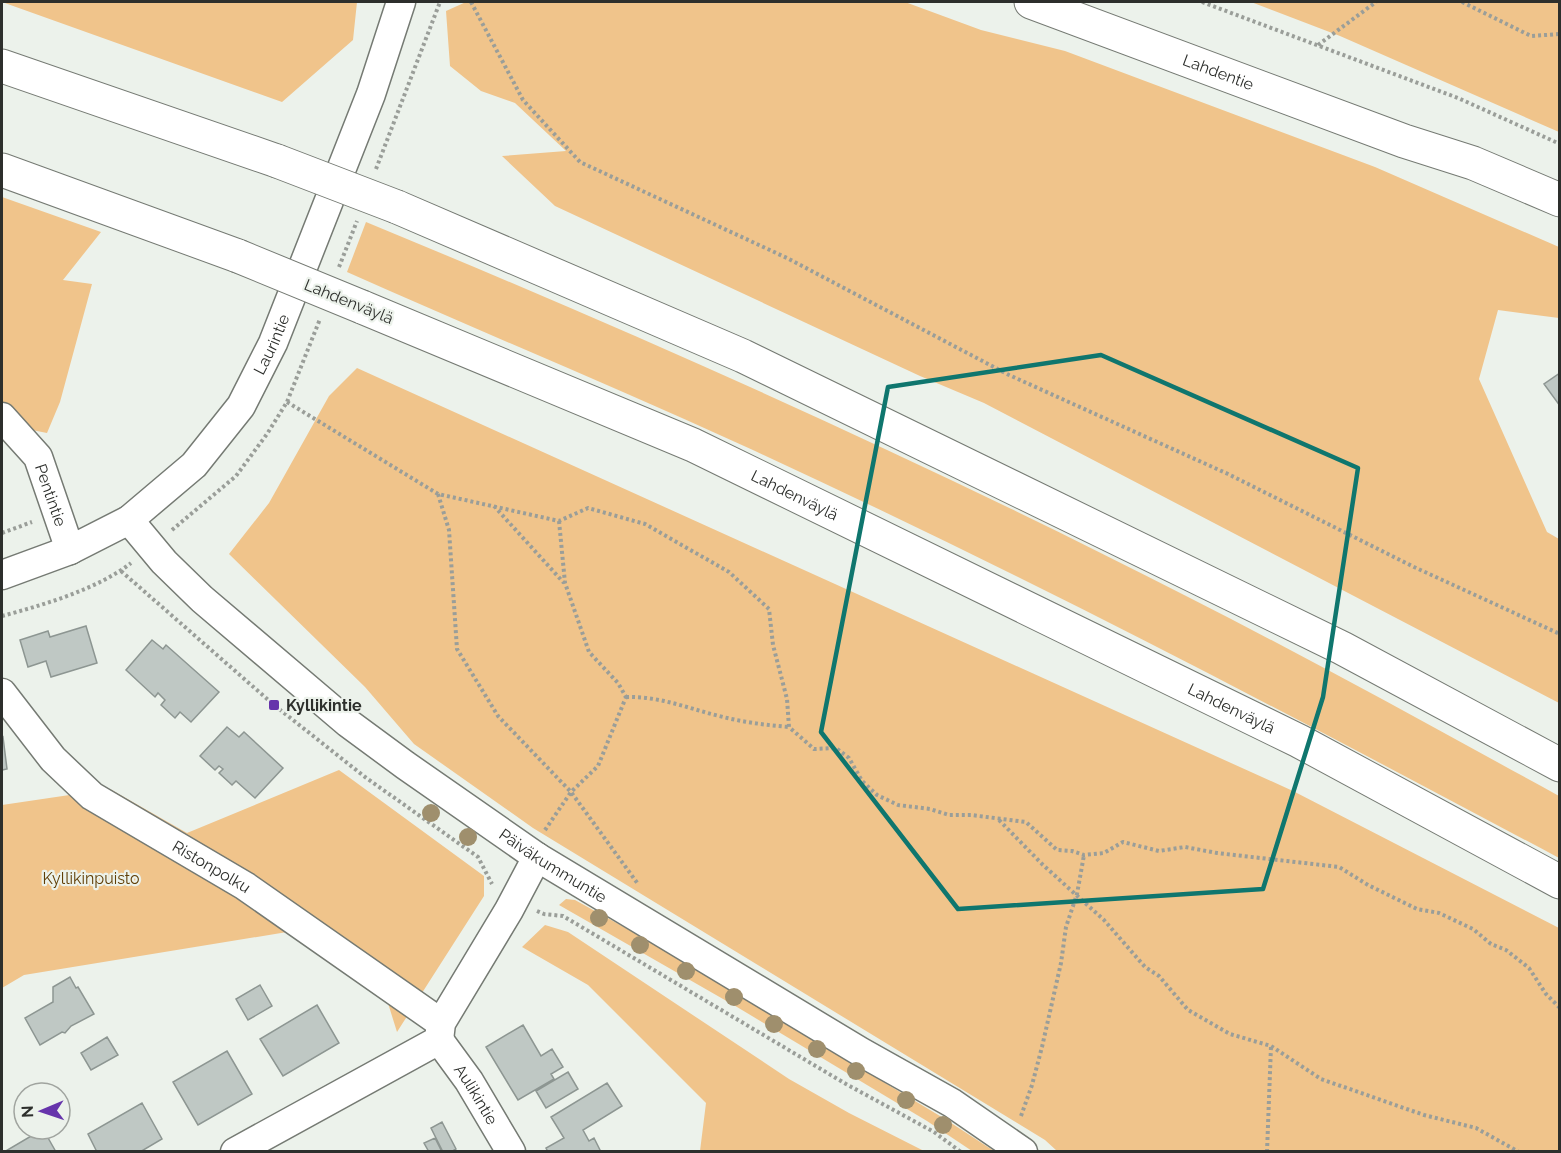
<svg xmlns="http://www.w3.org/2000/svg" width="1561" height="1153" font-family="Raleway,sans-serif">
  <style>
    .green { fill: #f0c48b }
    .building { fill: #bfc8c4; stroke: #8d9692; stroke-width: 1.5 }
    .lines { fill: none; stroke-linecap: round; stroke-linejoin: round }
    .minor-casing { stroke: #757a73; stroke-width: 31 }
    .major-casing { stroke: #757a73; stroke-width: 35 }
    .highway-casing { stroke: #757a73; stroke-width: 35 }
    .path { stroke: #9a9e99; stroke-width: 4; stroke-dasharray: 3 3; stroke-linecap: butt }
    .minor { stroke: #fff; stroke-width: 28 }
    .major { stroke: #fff; stroke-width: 33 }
    .highway { stroke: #fff; stroke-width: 33 }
    .highway-bridge-casing { stroke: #757a73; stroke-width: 35; stroke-linecap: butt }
    .highway-bridge { stroke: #fff; stroke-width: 33 }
    .tree { fill: #9f8f6d }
    .marked { fill: none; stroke: #0f766e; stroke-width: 4.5; stroke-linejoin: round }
    .poi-dot { fill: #6634ab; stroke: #ecf2eb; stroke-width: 2 }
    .labels { text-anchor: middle; stroke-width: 4.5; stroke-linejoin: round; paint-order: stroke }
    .street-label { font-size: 16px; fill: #2d2f2c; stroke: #ecf2eb }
    .poi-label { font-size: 16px; font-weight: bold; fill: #2d2f2c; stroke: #ecf2eb; text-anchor: start }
    .park-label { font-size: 16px; fill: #603e06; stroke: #ecf2eb }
  </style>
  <rect width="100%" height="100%" fill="#ecf2eb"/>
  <path class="green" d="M2,2H357L353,40L282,102Z
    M466,2H905L981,30L1065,51L1375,167L1559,247V318L1498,310L1479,379L1547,532L1559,539V703L984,403L920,376L555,206L502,156L566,151L515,103L481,91L450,66L446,11Z
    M1251,2H1559V132L1340,36Z
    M2,197L101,232L63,280L92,284L60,402L47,433L12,426L2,417Z
    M366,222C645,337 921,460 1190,598C1314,661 1437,729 1559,796V858C1291,715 1021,573 744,446C613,386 479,331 347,272Z
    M357,368L1293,791L1559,928V1151H1057L1045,1140L533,828L414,744L365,687L229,554L269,503L329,396Z
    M339,770L484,876V896L397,1032L387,1000L287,932L24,975L2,988V805L110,789L187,833Z
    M566,899L575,900L642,937L945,1119L994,1151H972L927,1121L737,1007L559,905Z
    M545,925L568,932L789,1079L849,1113L924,1151H700L706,1103L588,985L522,947Z"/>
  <path class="building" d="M1560,373V406L1544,384Z
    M86,626L97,663L51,677L46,661L28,667L20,640L48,631L50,637Z
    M152,640L163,649L166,645L219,692L191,722L180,712L175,718L161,705L165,700L158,693L155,697L126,670Z
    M227,727L239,737L244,732L283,768L255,798L236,781L232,785L219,773L223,769L219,766L215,770L200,756Z
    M3,737L7,769L2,770V738Z
    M70,977L76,988L78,987L94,1014L71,1026L65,1033L62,1032L40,1045L25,1018L53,1002V987Z
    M260,985L272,1006L248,1020L236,999Z
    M317,1005L339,1043L283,1076L260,1039Z
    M523,1025L541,1056L552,1049L563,1067L551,1074L554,1079L518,1100L486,1047Z
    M107,1037L118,1055L91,1070L81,1053Z
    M227,1051L252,1094L198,1125L173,1082Z
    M568,1072L578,1089L546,1108L536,1091Z
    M607,1083L622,1106L583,1130L589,1141L594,1138L601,1152H548L546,1148L564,1138L551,1117Z
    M142,1103L162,1139L140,1152H97L88,1134Z
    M442,1122L456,1149L451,1152H443L431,1128Z
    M43,1129L56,1152H4Z
    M435,1138L442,1152H429L424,1143Z"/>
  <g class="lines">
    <g class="minor-casing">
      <g id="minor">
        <path id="s1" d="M2,417L38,457L70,550"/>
        <path id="s2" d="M129,520L164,562L202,599L348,723L405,765L537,857L861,1052L952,1103L1023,1152"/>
        <path id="s3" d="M2,575L70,550L129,520L194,465L241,406L273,343L371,94L401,2"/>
        <path id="s4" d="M2,693L53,759L92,796L245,886L441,1023"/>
        <path id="s5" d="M439,1040L469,1081L511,1152"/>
        <path d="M235,1152L439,1040L441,1023L509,910L537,857"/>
      </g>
    </g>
    <g class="major-casing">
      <g id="major">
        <path id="s6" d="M1031,2L1404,141L1473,163L1560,200"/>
      </g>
    </g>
    <g class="highway-casing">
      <g id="highway">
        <path d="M2,66L277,161"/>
        <path d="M2,170L238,256"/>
        <path d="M397,207L743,356L1342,648L1560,765"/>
        <path id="s7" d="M362,307L693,445L1299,741L1560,882"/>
      </g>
    </g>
    <path class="path" d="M471,2L523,100L580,162L787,258L1009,375L1228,474L1414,567L1560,634
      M1202,2L1458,98L1560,144
      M1462,2L1531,36L1560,34
      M1318,45L1376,2
      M376,169L440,2
      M339,267L357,221
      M287,402L438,494L559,521L588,508L645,524L729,572L769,609L773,645L787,699L789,727L814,749L836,748L849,758L862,781L877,795L898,805L930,809L949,815H971L1026,822L1057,850L1072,851L1084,855L1104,853L1123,842L1159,851L1185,847L1217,853L1339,867L1368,885L1417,909L1439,913L1473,929L1491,944L1506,950L1529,968L1546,994L1560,1008
      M438,494L449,530L457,649L498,716L571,792L638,884
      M494,506L564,583
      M559,521L565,583L589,652L618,683L626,697
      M172,530L236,476L267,434L287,402L320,319
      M2,533L32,522
      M121,571L274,705L365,777L478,857L492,884
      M2,616C43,605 98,589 131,563
      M626,697C659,696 687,708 719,716C742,722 765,725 789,727
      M999,820L1043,865L1104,920L1145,967L1159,976L1188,1010L1230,1034L1271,1046L1321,1079L1424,1115L1476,1128L1519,1152
      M545,830L571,792L598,766L626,697
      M537,911L544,914L563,916L846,1084L934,1132L961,1152
      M1021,1116L1032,1085L1042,1047L1061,963L1066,927L1077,894L1084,855
      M1267,1152L1271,1046"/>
    <use href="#minor" class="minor"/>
    <use href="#major" class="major"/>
    <use href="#highway" class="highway"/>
    <g class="highway-bridge-casing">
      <path id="highway-bridge" d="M277,161L397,207
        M238,256L362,307"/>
    </g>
    <use href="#highway-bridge" class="highway-bridge"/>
  </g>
  <g class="tree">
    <circle cx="431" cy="813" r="9"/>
    <circle cx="468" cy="837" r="9"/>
    <circle cx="599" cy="918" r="9"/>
    <circle cx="640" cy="945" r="9"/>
    <circle cx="686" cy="971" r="9"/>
    <circle cx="734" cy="997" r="9"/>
    <circle cx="774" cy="1024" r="9"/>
    <circle cx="817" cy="1049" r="9"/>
    <circle cx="856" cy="1071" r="9"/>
    <circle cx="906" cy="1100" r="9"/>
    <circle cx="943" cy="1125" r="9"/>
  </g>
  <path class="marked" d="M1101,355L1358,468L1323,697L1263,889L958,909L821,732L888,387Z"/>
  <rect class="poi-dot" x="268" y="699" width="12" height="12" rx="3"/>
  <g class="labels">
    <g class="street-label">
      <text dy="6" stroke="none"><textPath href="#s6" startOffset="200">Lahdentie</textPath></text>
      <text transform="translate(349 301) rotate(22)" y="6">Lahdenväylä</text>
      <text dy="6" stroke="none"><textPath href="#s3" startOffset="368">Laurintie</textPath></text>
      <text dy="6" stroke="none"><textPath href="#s7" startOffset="472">Lahdenväylä</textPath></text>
      <text dy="6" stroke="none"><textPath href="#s1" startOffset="94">Pentintie</textPath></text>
      <text dy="6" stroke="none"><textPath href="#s7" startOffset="958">Lahdenväylä</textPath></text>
      <text dy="6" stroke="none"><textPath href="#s2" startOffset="549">Päiväkummuntie</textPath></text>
      <text dy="6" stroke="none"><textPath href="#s4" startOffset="276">Ristonpolku</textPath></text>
      <text dy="6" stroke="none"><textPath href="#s5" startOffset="66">Aulikintie</textPath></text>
    </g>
    <g class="poi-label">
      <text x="286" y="711">Kyllikintie</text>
    </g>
    <g class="park-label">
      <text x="91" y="884">Kyllikinpuisto</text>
    </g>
  </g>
  <rect width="1561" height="1153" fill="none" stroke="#2d2f2c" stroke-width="6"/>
  <g transform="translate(42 1111) rotate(268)"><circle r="28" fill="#ecf2eb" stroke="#a0a49f" stroke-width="1.5"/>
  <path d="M0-4.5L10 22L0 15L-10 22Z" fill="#6634ab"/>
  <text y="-9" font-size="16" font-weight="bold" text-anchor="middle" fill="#2d2f2c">N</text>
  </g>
</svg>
